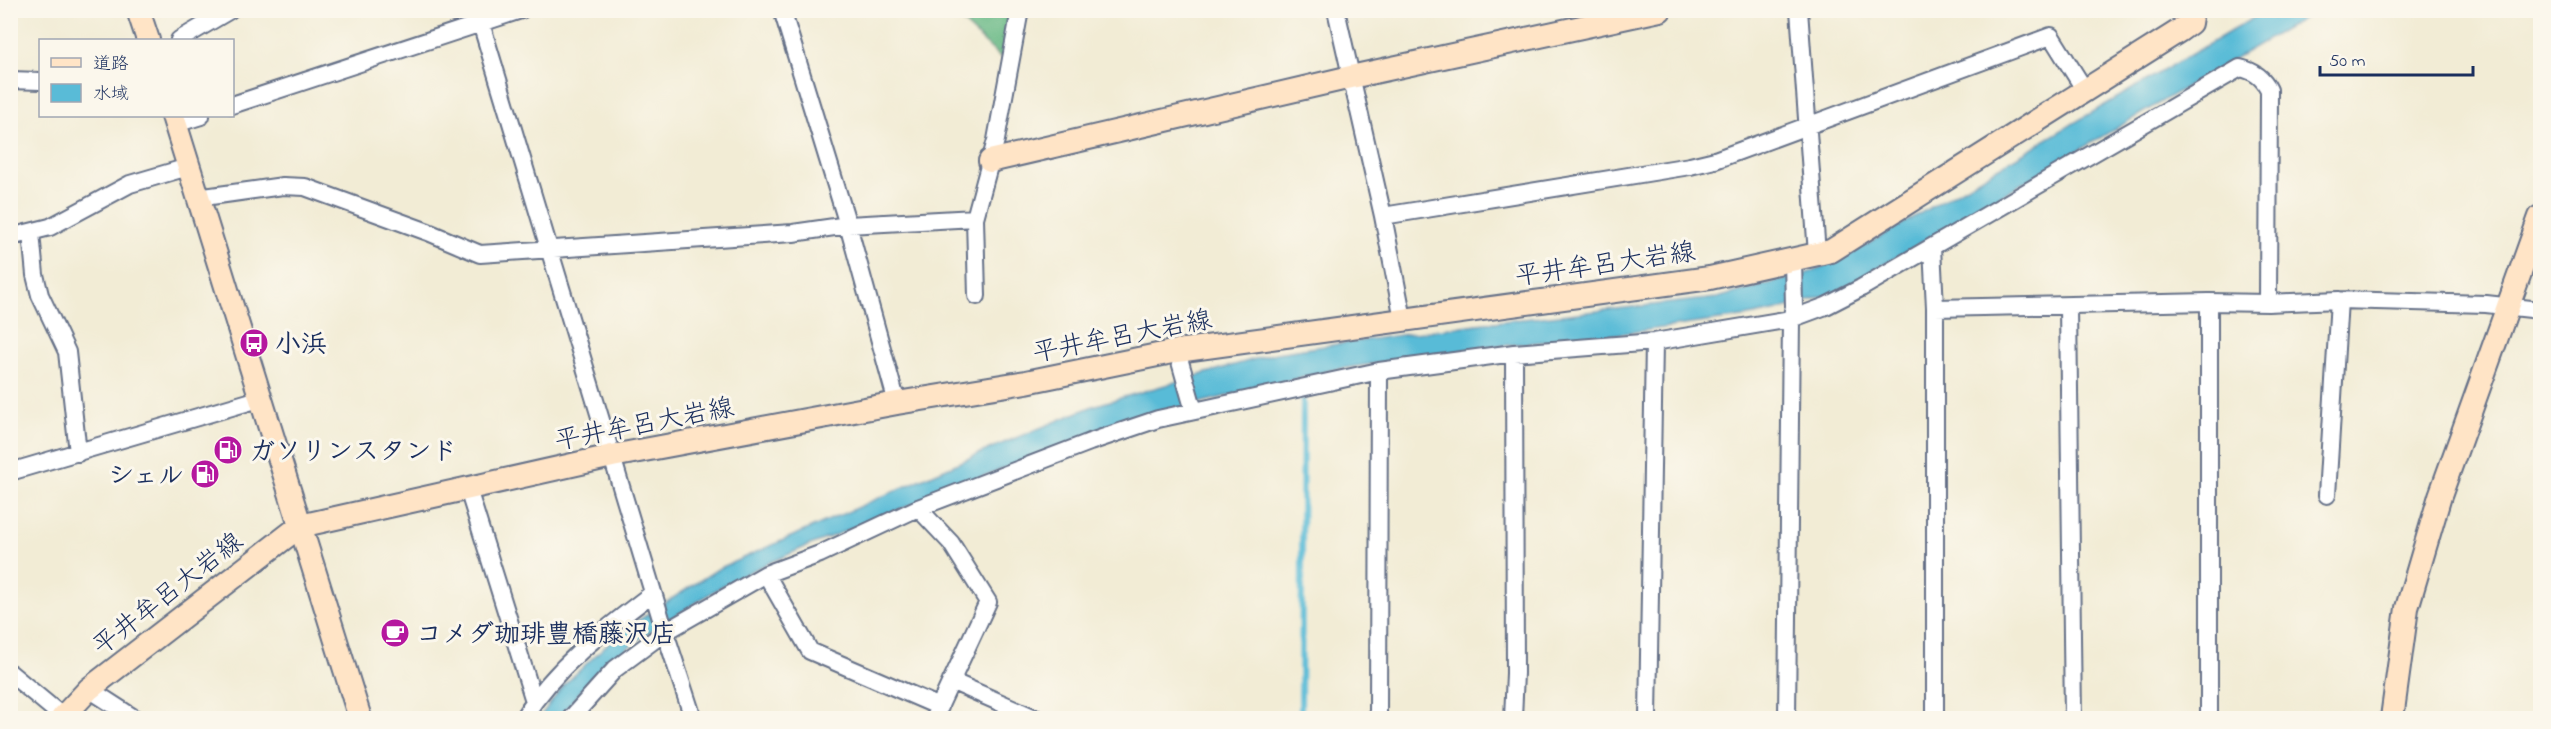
<svg xmlns="http://www.w3.org/2000/svg" width="2551" height="729" font-family="'Indie Flower','Klee One',sans-serif">
  <style>
    .forest { fill: #66b884; stroke: #407471; stroke-width: 1.5 }
    .water { fill: #59bbd7; stroke: #3a759a; stroke-width: 1.5 }
    .lines { fill: none; stroke-linecap: round; stroke-linejoin: round }
    .stream { stroke: #59bbd7; stroke-width: 6 }
    .street-casing { stroke: #667188; stroke-width: 20 }
    .secondary-casing { stroke: #667188; stroke-width: 26 }
    .street { stroke: #fff; stroke-width: 16 }
    .secondary { stroke: #ffe4c6; stroke-width: 22 }
    .labels { text-anchor: middle; stroke-width: 6; stroke-linejoin: round; paint-order: stroke }
    .street-label { font-size: 26px; fill: #1b2f5e; stroke: #fbf7ec }
    .poi-label { font-size: 26px; font-weight: bold; fill: #1b2f5e; stroke: #fbf7ec; text-anchor: start }
  </style>
  <rect width="100%" height="100%" fill="#fbf7ec"/>
  <filter id="ink" filterUnits="userSpaceOnUse"><feTurbulence type="fractalNoise" baseFrequency=".0167" numOctaves="2"/><feDisplacementMap in="SourceGraphic" scale="12" xChannelSelector="R" yChannelSelector="G"/><feConvolveMatrix kernelMatrix="1 2 1 2 8 2 1 2 1" color-interpolation-filters="sRGB"/></filter>
  <filter id="wash" filterUnits="userSpaceOnUse"><feTurbulence type="fractalNoise" baseFrequency=".008" numOctaves="4" result="noise"/><feDisplacementMap in="SourceGraphic" scale="24" xChannelSelector="R" yChannelSelector="G"/><feGaussianBlur stdDeviation="1.35" result="paint"/><feColorMatrix in="noise" values="0 0 0 0 0 0 0 0 0 0 0 0 0 0 0 0 0 1.4 0 .05"/><feComposite in="paint" operator="in"/></filter>
  <g filter="url(#wash)">
    <rect width="100%" height="100%" fill="#f2ecd5"/>
    <path class="forest" d="M914,11H1017L1011,47L1000,57L958,18L921,17Z"/>
    <path class="water" d="M2265,11H2316L1837,292L1778,310L1749,316L1611,335L1478,348L1332,370L1142,417L981,477L805,547L751,571L722,586L639,639L597,672L558,718H539L563,686L620,632L718,569L999,445L1093,406L1276,353L1477,324L1717,298L1808,273L1851,254Z"/>
    <g class="lines">
      <path class="stream" d="M1301,718L1303,401"/>
    </g>
  </g>
  <g filter="url(#ink)">
    <g class="lines">
      <g class="street-casing">
        <path id="street" d="M477,10L665,632L693,718
          M782,10L848,225L897,403
          M1336,10L1383,216L1690,166L1715,160L2051,36L2086,92
          M1799,10L1817,254
          M179,40L230,10
          M10,80L40,81
          M232,105L521,10
          M175,124L201,116
          M197,198L283,186L305,187L428,232L480,254L793,233L848,225L975,218
          M1383,216L1403,319
          M31,233L35,275L40,295L67,352L78,453
          M10,237L50,227L130,184L188,167
          M1932,247L1935,308V718
          M977,296L975,218L996,140L1020,10
          M2209,302V718
          M2068,306L2073,718
          M1935,308L2209,302L2268,303L2339,300L2486,304L2540,310
          M1177,351L1194,411
          M10,472L259,399
          M468,489L534,701
          M2327,495L2339,300
          M918,508L951,543L988,602L934,718
          M766,574L810,651L940,707
          M10,673L63,717
          M951,681L1035,718
          M89,689L134,718
          M523,718C556,666 604,630 653,593
          M571,718L615,669L665,632L766,574L820,554L918,508L1090,442L1158,419L1379,371L1514,353L1654,342L1791,319L1826,306L1861,288L2240,68C2254,71 2263,77 2269,90L2268,303
          M1378,718L1379,371
          M1513,718L1515,673L1514,353
          M1648,718L1654,342
          M1787,718L1791,319L1794,307L1793,259"/>
      </g>
      <g class="secondary-casing">
        <path id="secondary" d="M138,10L148,40
          M173,116L360,718
          M990,161L1351,77L1660,10
          M62,718L89,689L300,526L612,456L897,403L1026,382L1177,351L1710,278L1831,251L2179,31L2190,23L2192,10
          M2392,718L2407,608L2440,496L2540,217"/>
      </g>
      <use href="#street" class="street"/>
      <use href="#secondary" class="secondary"/>
    </g>
  </g>
  <defs>
    <g id="bus-disc" transform="scale(1.5)"><circle r="9.5" fill="#b5179e" stroke="#fbf7ec"/><path d="M-5-6H5V4H4V6H2V4H-2V6H-4V4H-5ZM-3.5-4V0h7V-4ZM-3.5 1.2v1.5H-2V1.2ZM2 1.2v1.5H3.5V1.2Z" fill="#fff"/></g>
    <g id="fuel-disc" transform="scale(1.5)"><circle r="9.5" fill="#b5179e" stroke="#fbf7ec"/><path d="M-5.5-6h7V0h2V4h1.3V-2.5L3-4.5l.8-.8L6-3V5H2.5V1h-1V6h-7ZM-4.2-4.7v3.2H.2V-4.7Z" fill="#fff"/></g>
    <g id="cafe-disc" transform="scale(1.5)"><circle r="9.5" fill="#b5179e" stroke="#fbf7ec"/><path d="M-5.5-4.5H6V0H3Q3 3.5 0 3.5H-2.5Q-5.5 3.5-5.5 0ZM3-3.2v2h1.7v-2ZM-6 4.5H4V6H-6Z" fill="#fff"/></g>
  </defs>
  <g fill-rule="evenodd">
    <use href="#bus-disc" x="254" y="343"/>
    <use href="#fuel-disc" x="228" y="450"/>
    <use href="#fuel-disc" x="205" y="474"/>
    <use href="#cafe-disc" x="395" y="633"/>
  </g>
  <g class="labels">
    <g class="street-label">
      <text transform="translate(1605 263) rotate(-8)" y="9">平井牟呂大岩線</text>
      <text transform="translate(1122 335) rotate(-11)" y="9">平井牟呂大岩線</text>
      <text transform="translate(644 423) rotate(-11)" y="9">平井牟呂大岩線</text>
      <text transform="translate(167 593) rotate(-38)" y="9">平井牟呂大岩線</text>
    </g>
    <g class="poi-label">
      <text x="275" y="352">小浜</text>
      <text x="249" y="459">ガソリンスタンド</text>
      <text x="184" y="483" text-anchor="end">シェル</text>
      <text x="416" y="642">コメダ珈琲豊橋藤沢店</text>
    </g>
  </g>
  <rect width="2551" height="729" fill="none" stroke="#fbf7ec" stroke-width="36"/>
  <rect x="39" y="39" width="195" height="78" fill="#fbf7ec" stroke="#a1a7b3" stroke-width="1.5"/>
  <rect x="51" y="58" width="30" height="9" fill="#ffe4c6" stroke="#a1a7b3" stroke-width="1.5"/>
  <text x="93" y="69" font-size="18" fill="#1b2f5e">道路</text>
  <rect x="51" y="84" width="30" height="18" fill="#59bbd7" stroke="#a1a7b3" stroke-width="1.5"/>
  <text x="93" y="99" font-size="18" fill="#1b2f5e">水域</text>
  <path d="M2320 66v9h153v-9" fill="none" stroke="#1b2f5e" stroke-width="3"/>
  <text x="2329" y="66" font-size="18" fill="#1b2f5e" stroke="#fbf7ec" stroke-width="4.5" paint-order="stroke">50 m</text>
</svg>
